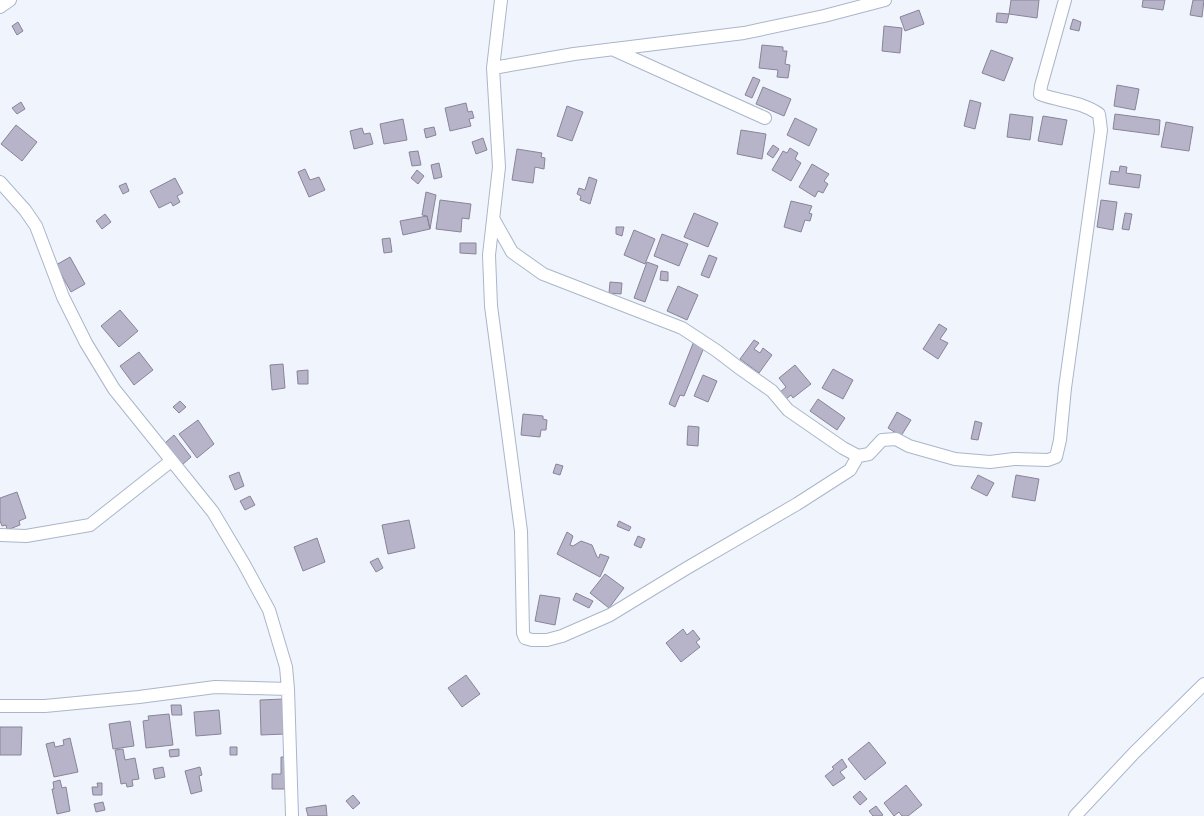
<svg xmlns="http://www.w3.org/2000/svg" width="1204" height="816" font-family="'Noto Sans',sans-serif">
  <style>
    .building { fill: #b7b3c9; stroke: #888499 }
    .lines { fill: none; stroke-linecap: round; stroke-linejoin: round }
    .minor-casing { stroke: #aab6c9; stroke-width: 14 }
    .minor { stroke: #fff; stroke-width: 12 }
  </style>
  <rect width="100%" height="100%" fill="#f0f5fd"/>
  <path class="building" d="M1011,0H1039L1037,18L1009,14Z
    M1143,0H1165L1163,10L1142,7Z
    M1193,0H1204L1202,17L1190,15Z
    M919,10L924,24L905,31L900,17Z
    M997,13L1009,14L1007,23L996,22Z
    M1073,19L1081,22L1079,31L1070,29Z
    M18,22L23,31L17,35L12,26Z
    M884,26L902,28L900,53L882,51Z
    M762,45L783,47V51H787L785,64L790,65L788,78L777,77L778,70L759,68Z
    M991,50L1013,58L1004,81L982,73Z
    M753,77L760,80L752,98L745,95Z
    M1117,85L1139,89L1135,110L1114,106Z
    M763,87L791,99L784,116L756,104Z
    M970,100L981,103L975,129L964,126Z
    M21,102L25,109L17,114L12,108Z
    M466,103L468,112L472,111L474,118L469,119L471,126L450,131L445,108Z
    M567,106L583,112L572,141L557,136Z
    M1010,114L1033,117L1030,140L1007,137Z
    M1115,114L1160,120L1159,135L1113,129Z
    M1043,116L1067,120L1062,145L1038,141Z
    M795,118L817,129L809,146L787,135Z
    M403,119L407,140L384,144L380,124Z
    M1166,122L1193,127L1189,151L1161,147Z
    M16,125L37,142L22,161L1,144Z
    M434,127L436,135L426,138L424,129Z
    M362,128L364,134L370,133L373,144L354,149L350,131Z
    M741,130L766,134L762,159L737,154Z
    M483,138L487,150L476,154L472,142Z
    M773,145L779,149L773,158L767,154Z
    M790,148L798,153L795,159L801,163L791,181L772,170L783,151L787,153Z
    M517,149L542,153L541,157L545,158L544,169L535,167L533,183L512,180Z
    M418,151L421,165L412,166L409,152Z
    M439,163L442,177L434,179L431,165Z
    M812,164L829,174L824,181L828,184L823,193L818,191L815,197L799,187Z
    M1120,166L1127,167L1126,173L1141,175L1139,188L1109,184L1111,171L1119,172Z
    M305,169L310,180L319,177L325,190L309,197L298,172Z
    M417,170L424,176L418,184L411,178Z
    M589,177L597,180L590,204L580,200L581,196L577,194L579,188L585,190Z
    M175,178L183,193L177,196L180,202L173,206L171,202L159,208L150,191Z
    M126,183L129,191L123,194L119,186Z
    M426,192L436,195L430,229L427,216L422,215Z
    M440,200L471,204L469,219L462,218L461,232L436,229Z
    M1101,200L1117,202L1113,230L1097,227Z
    M791,201L812,206L809,213L812,214L810,221L805,220L801,232L784,227Z
    M694,213L718,223L708,247L684,237Z
    M1125,213L1132,214L1129,230L1122,229Z
    M105,214L111,222L102,229L96,221Z
    M427,216L430,229L403,235L400,221Z
    M616,227H624L622,236L616,234Z
    M634,230L655,239L645,264L624,255Z
    M662,234L688,244L679,266L654,256Z
    M390,238L392,252L384,253L382,239Z
    M460,243H476V254L460,253Z
    M709,255L717,258L709,278L701,275Z
    M70,257L85,284L71,292L56,265Z
    M647,262L658,266L645,302L634,298Z
    M661,271L668,272V281L660,280Z
    M610,282L622,283L621,294L609,293Z
    M678,286L698,295L687,320L667,311Z
    M120,310L138,331L119,347L101,326Z
    M939,324L947,329L940,339L948,343L938,359L923,349Z
    M754,340L759,343L754,349L760,353L763,348L772,355L759,373L740,359Z
    M694,341L705,345L684,396L680,395L675,407L669,404Z
    M139,352L153,370L134,385L120,366Z
    M283,364L285,388L272,390L270,365Z
    M795,365L811,384L793,398L791,395L785,400L779,393L786,387L779,378Z
    M833,369L853,380L843,399L822,388Z
    M308,370V384H298L297,371Z
    M703,375L717,381L708,402L694,396Z
    M818,399L845,418L837,430L810,411Z
    M180,401L186,407L179,413L173,407Z
    M897,412L911,420L901,436L888,428Z
    M523,414L543,416V419L547,420L546,430H541L540,437L521,435Z
    M198,420L214,444L197,458L179,434Z
    M975,421L982,423L978,440L971,439Z
    M688,426L699,427L698,446L687,445Z
    M174,435L191,457L182,465L165,443Z
    M556,464L563,466L560,475L553,473Z
    M239,472L244,486L235,490L229,476Z
    M978,475L994,483L987,496L971,488Z
    M1016,475L1039,479L1035,501L1012,497Z
    M17,492L26,518L19,521L20,525L7,530L6,525L2,526L0,521V498Z
    M250,496L255,505L245,510L240,501Z
    M409,520L415,548L388,554L382,525Z
    M619,521L631,527L629,531L617,526Z
    M567,532L573,536L570,545L573,546L581,541L592,545L597,557L599,558L600,554L609,557L600,577L557,554Z
    M638,536L645,539L641,548L634,545Z
    M317,538L325,562L303,571L294,547Z
    M378,558L383,568L376,572L370,562Z
    M605,574L624,588L609,608L590,593Z
    M576,593L593,601L589,608L573,600Z
    M540,595L560,598L555,625L535,621Z
    M683,629L687,635L693,630L700,639L696,642L700,647L681,662L666,643Z
    M466,675L480,694L462,707L448,688Z
    M283,699L285,734L261,735L260,700Z
    M171,705H181L182,715H172Z
    M219,710L221,734L196,736L194,712Z
    M169,714L173,745L146,748L143,721L149,720L148,716Z
    M130,721L134,746L113,749L109,724Z
    M0,727H22L21,755H0Z
    M70,738L78,772L54,777L46,744L54,742L55,747L64,745L63,740Z
    M869,742L886,763L865,780L848,759Z
    M230,747H237V755H230Z
    M123,749L125,760L135,758L139,779L132,780L133,786L127,787L126,783L121,784L115,750Z
    M179,749V756L170,757L169,750Z
    M281,757H287L286,789H272V774H281Z
    M842,759L847,767L840,772L845,778L833,786L825,776L834,769L832,767Z
    M163,767L165,777L155,779L153,769Z
    M200,767L202,775L199,776L202,791L191,794L185,771Z
    M60,780L62,788L66,787L70,811L57,814L52,789H54L53,782Z
    M97,783H102V795H93L92,787H98Z
    M906,785L922,805L908,816H902L899,812L894,816L884,803Z
    M860,791L867,799L860,805L853,797Z
    M353,795L360,803L353,809L346,801Z
    M103,802L105,810L96,812L94,804Z
    M326,805L327,816H308L306,808Z
    M876,806L883,815L881,816H873L869,811Z"/>
  <g class="lines">
    <g class="minor-casing">
      <path id="minor" d="M501,0L493,68L499,167L489,255L491,306L521,531L523,633L525,638L532,640H547L562,636L610,615L687,568L797,504L850,470L858,456
        M0,7L10,0
        M612,49L765,118
        M493,68L574,54L744,33L824,16L885,0
        M0,182L25,210L36,226L63,297L86,343L114,389L213,512L244,564L269,610L286,667L288,689L215,687L139,697L45,706H0
        M494,220L512,252L543,274L682,328L717,351L738,367L772,391L788,410L843,448L858,456L869,454L882,440L896,439L909,446L955,459L990,462L1014,459L1048,460L1056,457L1060,440L1065,388L1101,130L1099,114C1081,101 1060,102 1040,94L1041,86L1065,0
        M0,535L26,536L90,525L171,461
        M288,689L292,816
        M1075,816L1134,753L1204,684"/>
    </g>
    <use href="#minor" class="minor"/>
  </g>
</svg>
